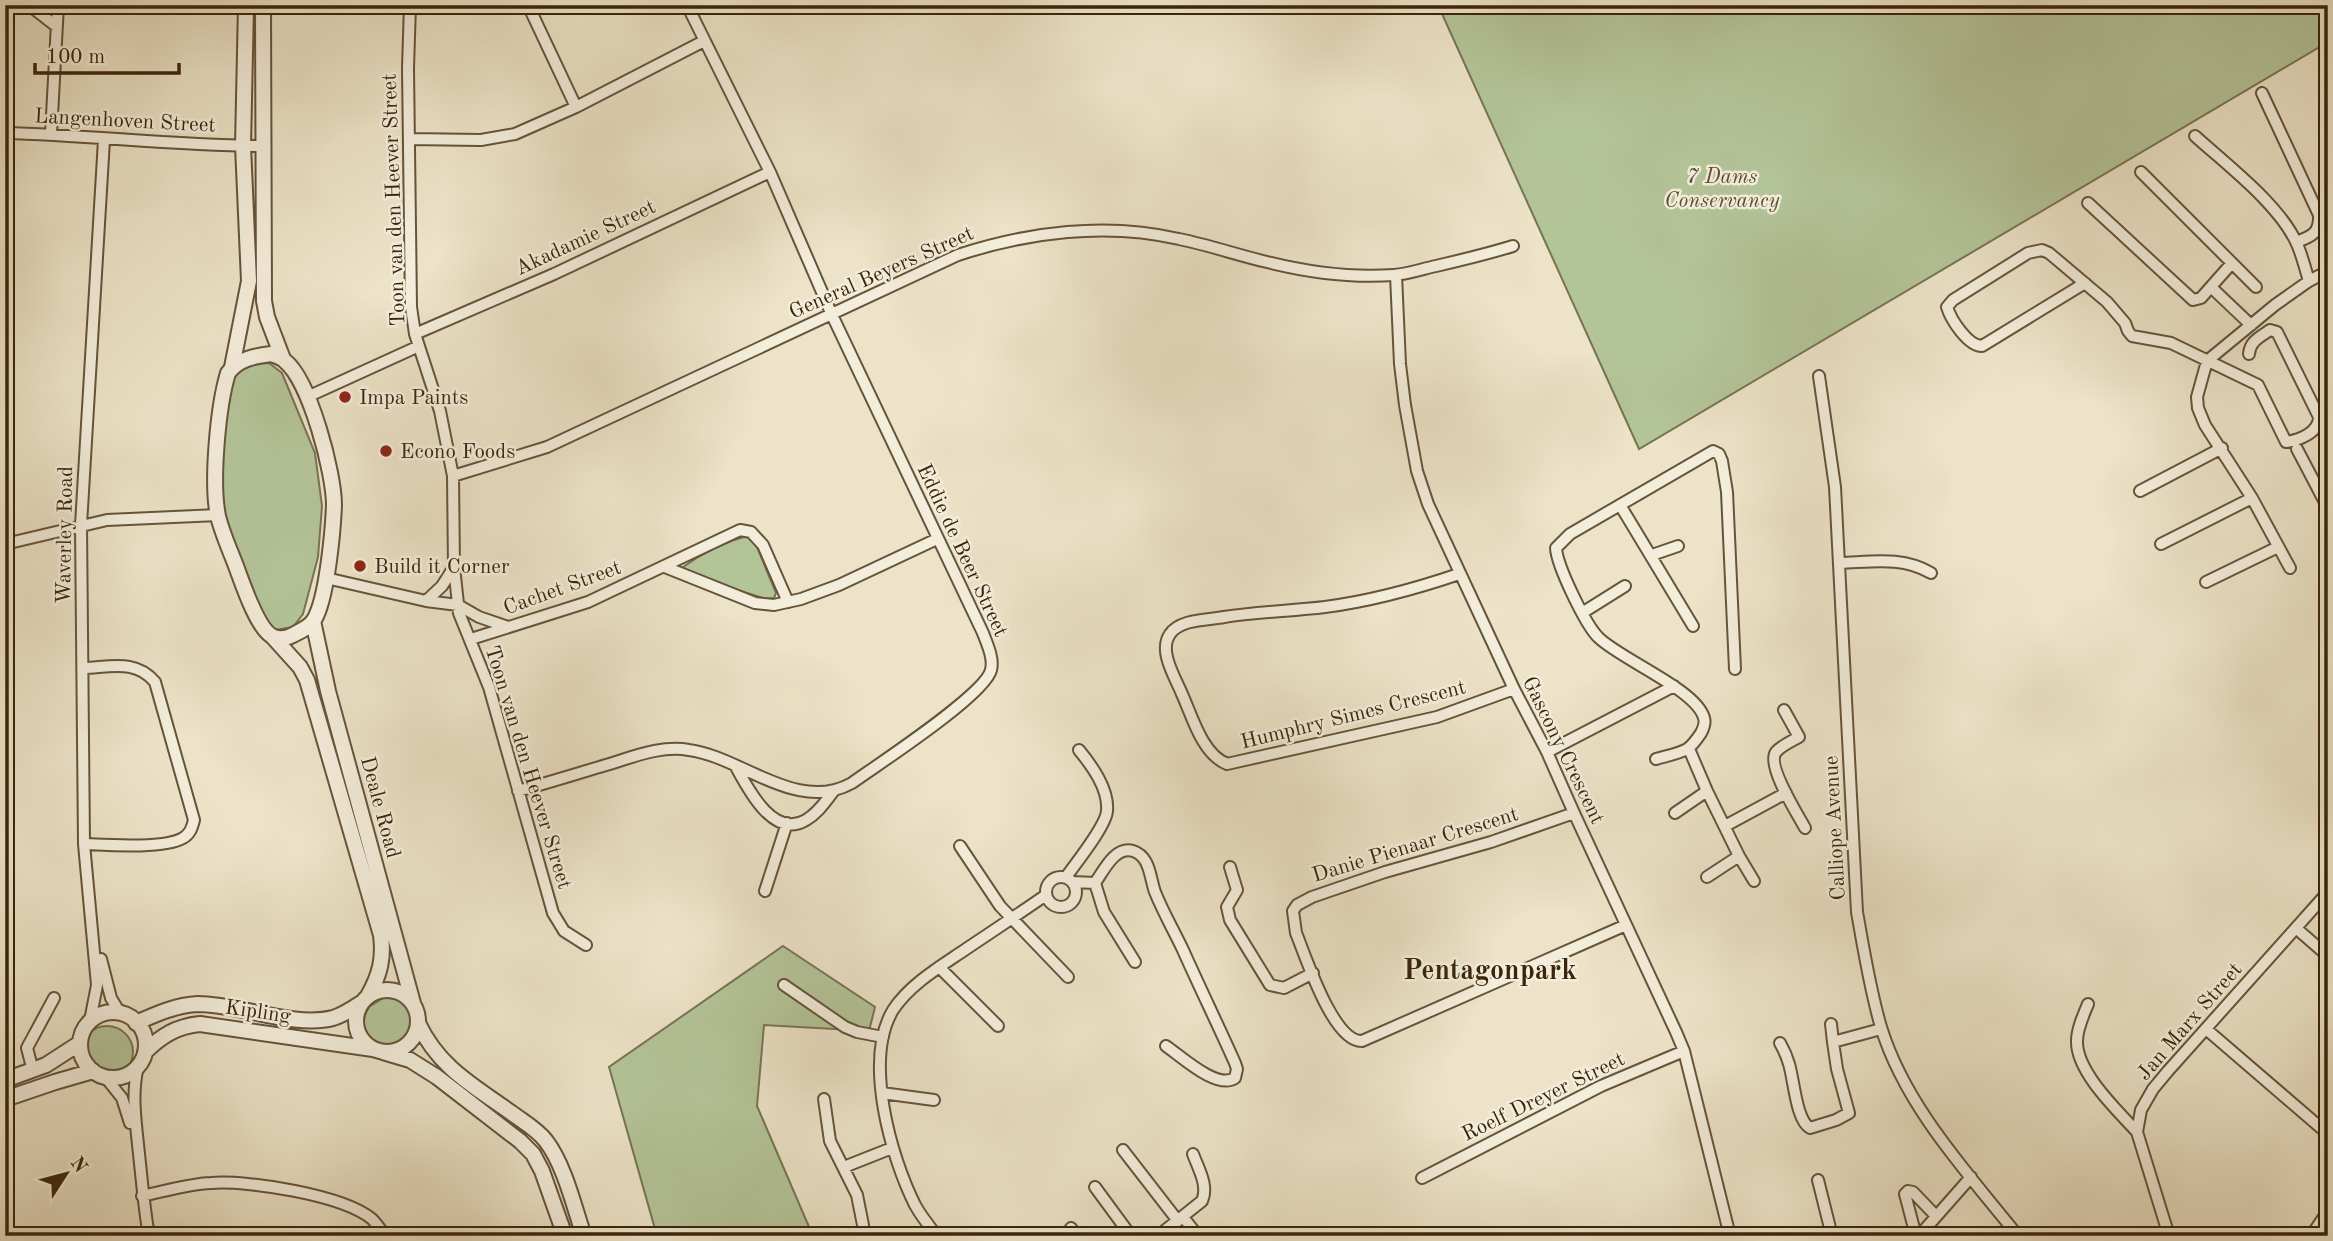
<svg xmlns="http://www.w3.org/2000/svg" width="2333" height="1241" font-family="'Old Standard TT',serif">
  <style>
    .green { fill: #b4c499; stroke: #777452; stroke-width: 2 }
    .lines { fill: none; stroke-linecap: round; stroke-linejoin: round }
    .minor-casing { stroke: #66543a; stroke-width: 14 }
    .tertiary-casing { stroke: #66543a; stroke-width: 18 }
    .minor { stroke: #f3eddb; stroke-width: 10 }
    .tertiary { stroke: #f3eddb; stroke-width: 14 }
    .poi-dot { fill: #8f2418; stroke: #f3eddb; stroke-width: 2.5 }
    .labels { text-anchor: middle; stroke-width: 5; stroke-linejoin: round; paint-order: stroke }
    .street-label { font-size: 21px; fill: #3a250a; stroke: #f3eddb }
    .park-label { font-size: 21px; font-style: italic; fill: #584d2e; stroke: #f3eddb }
    .poi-label { font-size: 21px; fill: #3a250a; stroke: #f3eddb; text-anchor: start }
    .district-label { font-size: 28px; font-weight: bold; fill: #3a250a; stroke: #f3eddb }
  </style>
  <rect width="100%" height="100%" fill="#ece3c8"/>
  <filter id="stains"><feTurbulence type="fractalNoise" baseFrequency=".00286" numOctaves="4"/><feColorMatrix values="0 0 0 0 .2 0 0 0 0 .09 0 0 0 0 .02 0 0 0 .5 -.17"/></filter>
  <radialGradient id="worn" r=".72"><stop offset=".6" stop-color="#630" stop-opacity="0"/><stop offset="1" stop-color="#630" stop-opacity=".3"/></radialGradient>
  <path class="green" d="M1438,5H2328V42L1639,449Z
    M269,363L282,373L315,453L322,506L318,557L303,614L293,627L275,630L258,619L217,494L227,388L236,372L253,364Z
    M747,536L755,542L776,593L774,598L766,599L684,573L683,567C701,554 725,542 747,536Z
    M783,946L875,1007L869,1031L764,1025L757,1106L813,1236H657L609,1067Z
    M383,998C400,997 409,1004 413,1020L409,1037L394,1049C370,1044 355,1031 369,1007Z
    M81 1052a26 26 0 1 1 52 0a26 26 0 1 1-52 0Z"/>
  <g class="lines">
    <g class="minor-casing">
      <path id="minor" d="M29,5L56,26
        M410,5L408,68L411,307L415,334L440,411L453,476L454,567L459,613L489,687L553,913L564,931L586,945
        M528,5L576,107
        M2262,93L2319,215C2320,233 2311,237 2296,242
        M5,133C91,135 177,146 263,146
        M51,134L58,5
        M2195,136C2227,165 2280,205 2297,244C2302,255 2305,268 2309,281
        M409,139L481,140L515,134L576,107L704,41
        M2141,172L2256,287
        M2088,203L2193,300L2201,298L2232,263
        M1396,275L1400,364L1405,405L1417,471L1428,504L1514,689L1547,752L1574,813L1676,1032L1684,1051L1730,1236
        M2085,283L1982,346C1968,346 1951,320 1947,307L1953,300L2028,253L2042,250L2049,253L2107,302L2125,323L2128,331L2132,336L2171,343L2258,385L2286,442C2299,440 2319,433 2319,417L2277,332L2270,330C2260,337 2250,341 2249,354
        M2211,287L2251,325
        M415,334L554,274L770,172
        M1819,376L1835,487L1857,912C1864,951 1870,990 1881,1027C1905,1106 1967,1172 2018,1236
        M307,397L419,346
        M2297,449L2328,508
        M453,476L547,447L958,255C1028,232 1106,222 1179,239C1209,245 1237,255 1267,262C1307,272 1352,278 1394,275C1408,274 1422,269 1436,266C1462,260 1487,254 1513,246
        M2140,491L2222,448
        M1620,505L1693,626
        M5,544L107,520L218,515
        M2161,544L2252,498
        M1652,555L1678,546
        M1840,563C1872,562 1902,556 1931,573
        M665,567L755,603L774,605L801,599L839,585L937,539
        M2290,568L2252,498L2205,425L2198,408L2197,397L2207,361L2275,305L2309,281L2328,271
        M1459,574C1415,589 1371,601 1325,607C1291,611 1257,612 1224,617C1208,620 1180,619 1170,634C1158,651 1175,677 1182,694C1192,716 1202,754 1227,764L1437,717L1514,689
        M326,578L426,601L458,605L479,617L508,627
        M2206,582L2278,547
        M426,601L442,586L454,567
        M1582,613L1625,586
        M471,639L588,602L740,530L751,532L763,545L788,602
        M83,668C111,667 136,659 155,682L194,820C192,828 190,834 183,838C164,849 107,845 84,844
        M1784,710L1799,737C1792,741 1781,746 1776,752C1766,765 1798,815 1805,828
        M1547,752L1674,686
        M1656,759C1666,756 1678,754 1687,749C1692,746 1697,739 1701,733C1703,729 1706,724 1704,718C1697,690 1622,660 1599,638C1586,626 1557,566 1556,548L1570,534L1713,451L1719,454L1722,461L1727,492L1735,669
        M735,765C747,787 773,840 806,820C818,813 825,802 833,792
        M518,791C547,783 576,774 606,765C633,757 661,745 689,750C742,757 797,814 852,783C877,765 985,695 991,670C994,658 987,644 983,633L832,315L770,172L687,5
        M1707,791L1739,856L1754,881
        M1574,813L1491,842L1385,872L1312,897L1297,905L1293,911L1296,933C1306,957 1333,1042 1362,1041L1626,925
        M1675,813L1707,791L1689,749
        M1725,826L1786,793
        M960,846L1000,906L1068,977
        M1230,867L1237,890L1227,907L1230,920L1270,985L1284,988L1313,973
        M1046 892a15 15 0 1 1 30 0a15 15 0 1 1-30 0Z
        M1066,877C1076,863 1106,826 1107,811C1109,789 1092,766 1079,750
        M1707,877L1739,856
        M1073,882L1095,883L1104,912L1135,962
        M1095,883C1104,870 1115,846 1133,851C1150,856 1150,878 1155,892C1163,912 1174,931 1183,950C1200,988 1218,1025 1235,1063L1237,1069L1235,1078C1217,1090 1182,1057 1166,1046
        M765,891L787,823
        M2297,929L2328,956
        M101,959L111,998L120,1013
        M939,967L998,1026
        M784,985L845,1027L857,1032L883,1037
        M2088,1004C2083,1016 2077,1029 2077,1041C2076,1072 2118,1111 2137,1132
        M90,1021L97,985L84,844L81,525L104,140
        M1831,1024L1833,1042L1881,1029
        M2206,1029L2328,1134
        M1780,1043C1784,1050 1787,1057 1789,1064C1794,1080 1796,1120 1810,1128L1836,1120L1849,1113L1837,1069L1833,1042
        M138,1066C131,1096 136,1123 139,1154C142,1181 144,1208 149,1236
        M33,1071L27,1048L54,998
        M106,1078L122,1098L130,1123
        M882,1093L934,1100
        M824,1099L830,1141L857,1195L863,1225
        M1123,1150L1178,1221
        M844,1167L892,1148
        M1422,1178L1601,1086L1684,1051
        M1818,1180L1832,1236
        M1095,1187L1131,1236
        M142,1196C165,1191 188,1184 211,1183C248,1180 343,1195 372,1219C377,1224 381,1230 385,1236
        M1183,1217L1198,1236
        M1071,1228L1077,1236
        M937,1236C929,1226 921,1216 915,1205C891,1157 863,1060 893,1010C910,984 941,966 966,949C993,931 1020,913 1046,895
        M1158,1236L1202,1201C1209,1186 1198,1168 1193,1154
        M1916,1236L1905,1194L1908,1191L1913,1192L1935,1215
        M1919,1236L1971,1177
        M2169,1236L2137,1132L2141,1110L2153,1089L2168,1071L2328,892
        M2311,1236L2328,1211"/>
    </g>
    <g class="tertiary-casing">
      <path id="tertiary" d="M263,5L264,301L267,317L283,359
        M271,354C276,356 281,357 285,361C310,381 334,473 334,505C333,530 327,599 314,620C310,627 300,631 293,635C287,638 279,640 272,636C257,628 242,582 236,566C230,550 222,533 218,516C211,482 218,406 228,373C238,359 255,356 271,354Z
        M232,367L249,281L243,146L246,5
        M313,621L328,691L413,1003
        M272,636L300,667L307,680L381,935C384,958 380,975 368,996
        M356 1021a31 31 0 1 1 62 0a31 31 0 1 1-62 0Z
        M80 1045a33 33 0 1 1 66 0a33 33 0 1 1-66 0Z
        M136,1023C156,1014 176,1005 198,1004C239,1004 294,1028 333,1018C343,1015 352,1009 361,1003
        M418,1023C439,1068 474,1086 513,1114C524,1122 538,1130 546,1141C565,1166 574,1207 584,1236
        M145,1052C161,1036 177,1026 200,1024L373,1049
        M383,1052L410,1060L437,1077L520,1141L533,1154L542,1171L565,1236
        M5,1080L46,1065L80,1043
        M5,1099L55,1082L93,1071"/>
    </g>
    <use href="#minor" class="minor"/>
    <use href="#tertiary" class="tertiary"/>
  </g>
  <g class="poi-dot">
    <circle cx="345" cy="397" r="7"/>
    <circle cx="386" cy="451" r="7"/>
    <circle cx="360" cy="566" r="7"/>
  </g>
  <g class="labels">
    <g class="street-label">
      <text transform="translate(125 120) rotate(3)" y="7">Langenhoven Street</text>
      <text transform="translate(393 200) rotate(-92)" y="7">Toon van den Heever Street</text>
      <text transform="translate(585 237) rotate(-25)" y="7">Akadamie Street</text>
      <text transform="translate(881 272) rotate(-24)" y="7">General Beyers Street</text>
      <text transform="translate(64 535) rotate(-89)" y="7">Waverley Road</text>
      <text transform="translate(963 550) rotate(65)" y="7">Eddie de Beer Street</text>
      <text transform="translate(562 587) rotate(-20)" y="7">Cachet Street</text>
      <text transform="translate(1353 714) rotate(-14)" y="7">Humphry Simes Crescent</text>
      <text transform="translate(1564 750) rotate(64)" y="7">Gascony Crescent</text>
      <text transform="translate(529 767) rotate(73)" y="7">Toon van den Heever Street</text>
      <text transform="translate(381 807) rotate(75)" y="7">Deale Road</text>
      <text transform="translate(1834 828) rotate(-93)" y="7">Calliope Avenue</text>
      <text transform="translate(1415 844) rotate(-17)" y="7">Danie Pienaar Crescent</text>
      <text transform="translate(258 1011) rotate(8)" y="7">Kipling</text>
      <text transform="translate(2189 1021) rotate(-49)" y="7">Jan Marx Street</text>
      <text transform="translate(1543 1096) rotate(-26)" y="7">Roelf Dreyer Street</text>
    </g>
    <g class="park-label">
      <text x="1722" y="183">7 Dams<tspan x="1722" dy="24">Conservancy</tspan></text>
    </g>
    <g class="poi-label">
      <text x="359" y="404">Impa Paints</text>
      <text x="400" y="458">Econo Foods</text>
      <text x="374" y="573">Build it Corner</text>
    </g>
    <g class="district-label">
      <text x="1490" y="979">Pentagonpark</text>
    </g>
  </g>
  <rect width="2333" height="1241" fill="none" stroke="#ece3c8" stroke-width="28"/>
  <rect x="7" y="7" width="2319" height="1227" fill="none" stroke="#3a250a" stroke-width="3.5"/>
  <rect x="14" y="14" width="2305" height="1213" fill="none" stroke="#3a250a" stroke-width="2"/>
  <g transform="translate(66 1174) rotate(54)" stroke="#f3eddb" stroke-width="5" paint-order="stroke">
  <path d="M0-5L12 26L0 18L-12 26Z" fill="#3a250a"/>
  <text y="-10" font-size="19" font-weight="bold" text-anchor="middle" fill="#3a250a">N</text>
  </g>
  <path d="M35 63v10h144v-10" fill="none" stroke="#3a250a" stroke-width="3.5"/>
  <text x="46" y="63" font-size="21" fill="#3a250a" stroke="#f3eddb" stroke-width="5" paint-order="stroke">100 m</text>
  <rect width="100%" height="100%" filter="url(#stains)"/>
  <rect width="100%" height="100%" fill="url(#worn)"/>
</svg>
